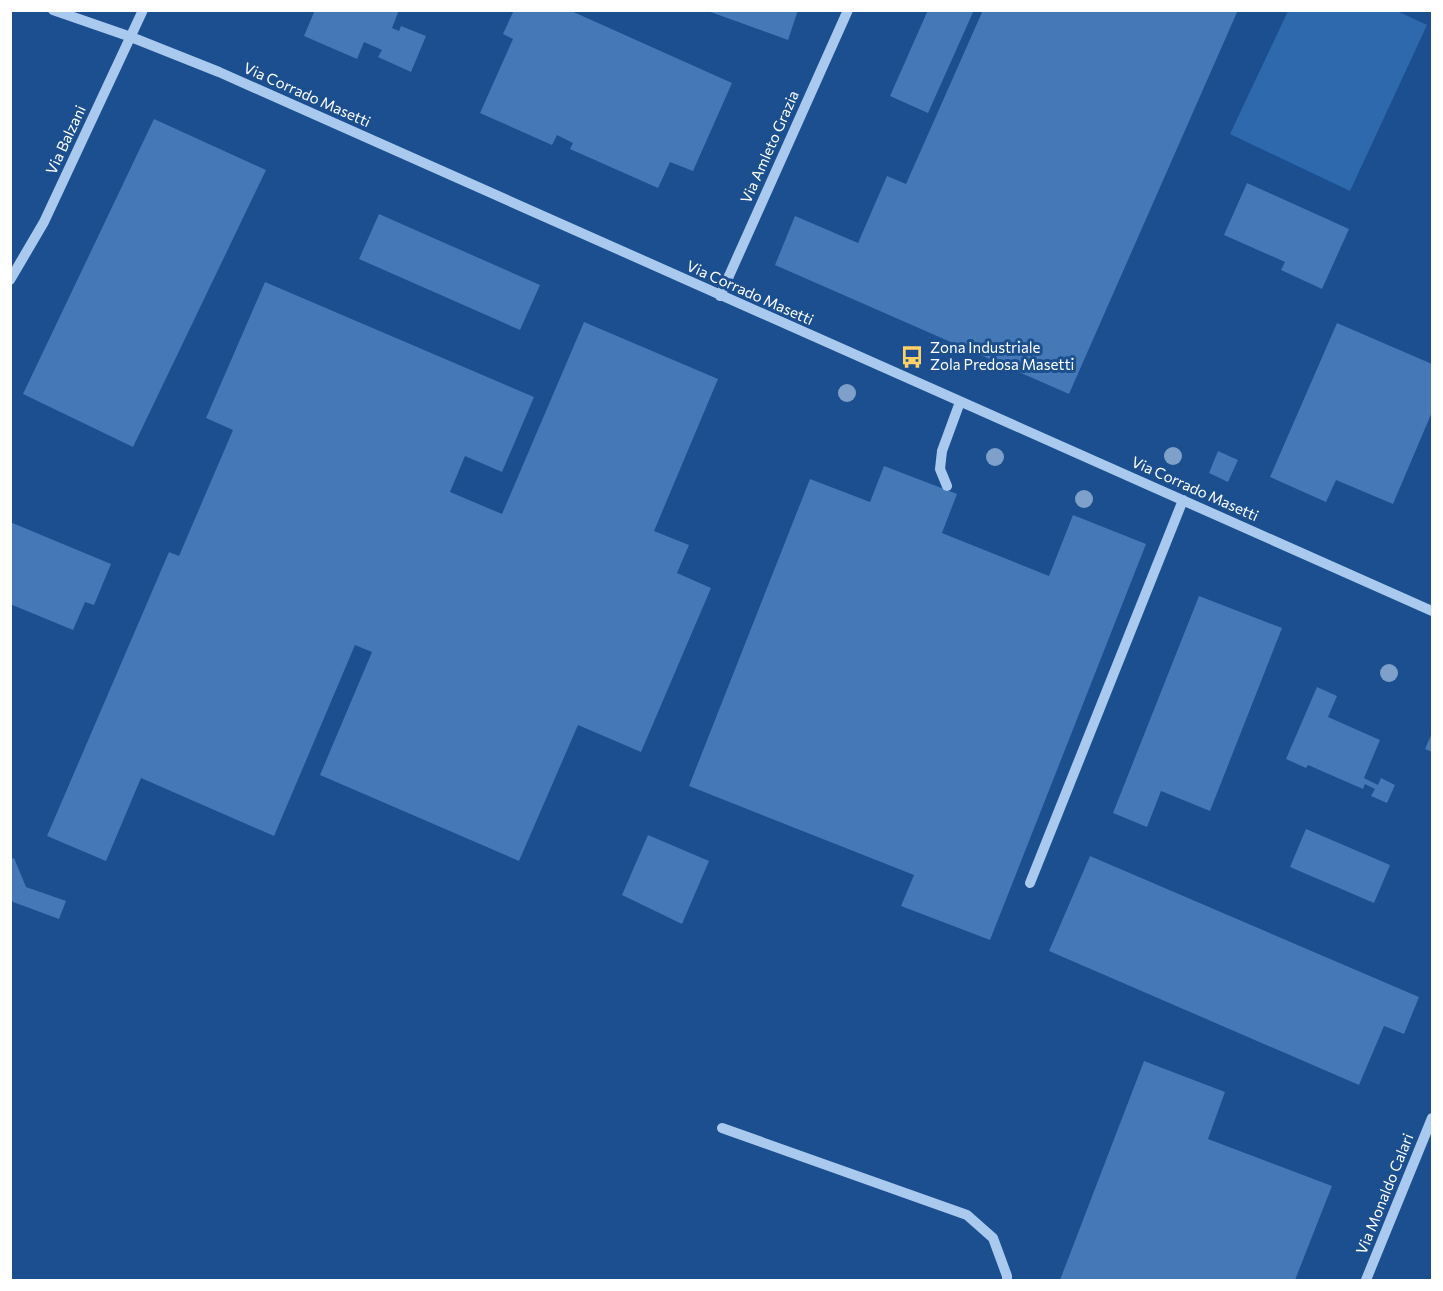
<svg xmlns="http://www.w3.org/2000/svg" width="1443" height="1291" font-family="Commissioner,sans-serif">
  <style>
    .green { fill: #2e69ad }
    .building { fill: #4478b7 }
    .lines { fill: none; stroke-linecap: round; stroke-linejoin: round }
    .minor { stroke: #a9c9ee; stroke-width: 10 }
    .tree { fill: #7ea0ca }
    .labels { text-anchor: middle; stroke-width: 6; stroke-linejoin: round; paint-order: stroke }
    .street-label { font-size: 15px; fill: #fff; stroke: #1b4f8f }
    .poi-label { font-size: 15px; fill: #fff; stroke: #1b4f8f; text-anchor: start }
  </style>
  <rect width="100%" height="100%" fill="#1b4f8f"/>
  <path class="green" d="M1288,11H1397L1427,25L1350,191L1230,134Z"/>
  <path class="building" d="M315,10H399L392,28L399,31L401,26L426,36L411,72L378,57L382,50L364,42L357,59L304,36Z
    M514,10H569L732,83L693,171L670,162L658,188L570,149L573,143L557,135L552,145L480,113L513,39L503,34Z
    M705,10H798L788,40Z
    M928,10H974L928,113L890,96Z
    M983,10H1238L1069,394L775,265L795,216L858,243L887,176L906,184Z
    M154,119L266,170L133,447L23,394Z
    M1247,183L1349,229L1322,289L1281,270L1285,262L1224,235Z
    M379,214L540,285L520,330L359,259Z
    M265,282L534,397L502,472L465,456L450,492L502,514L584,322L718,379L654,531L689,545L677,573L711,588L641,752L578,725L519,861L320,775L372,652L355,645L274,836L141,778L106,861L47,836L169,552L179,556L233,430L206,418Z
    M1337,323L1432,364V412L1393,504L1336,480L1326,502L1270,477Z
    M1218,451L1238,460L1228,482L1209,473Z
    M884,466L957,494L942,533L1049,576L1073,515L1146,544L990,940L901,906L914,875L689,786L810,479L870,502Z
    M10,522L111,564L94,605L85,602L73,630L10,604Z
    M1199,596L1282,628L1210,811L1161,791L1147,827L1113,813Z
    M1317,687L1337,696L1328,717L1380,740L1364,778L1378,785L1381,778L1395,785L1387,803L1371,796L1375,789L1365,784L1363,789L1308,765L1306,768L1286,759Z
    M1432,733V752L1425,749Z
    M1306,829L1390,865L1374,903L1290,867Z
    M648,835L709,861L682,924L622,895Z
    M1090,856L1419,997L1404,1034L1384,1026L1359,1085L1049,951Z
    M14,858L26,887L66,901L59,919L13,902L10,896V860Z
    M1144,1061L1225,1092L1208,1139L1332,1186L1295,1280H1060Z"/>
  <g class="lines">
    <path class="minor" d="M53,10L131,37L219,72L1432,611
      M10,280L44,222L143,10
      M720,296L848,10
      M947,486L940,469L942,451L960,402
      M1030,883L1183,500
      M722,1128L967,1215L993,1238L1007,1276V1280
      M1366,1280L1432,1118"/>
  </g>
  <g class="tree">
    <circle cx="847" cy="393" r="9"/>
    <circle cx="1173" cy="456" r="9"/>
    <circle cx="995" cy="457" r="9"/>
    <circle cx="1084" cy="499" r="9"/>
    <circle cx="1389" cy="673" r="9"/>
  </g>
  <defs>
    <g id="bus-bare" transform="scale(1.8)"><path d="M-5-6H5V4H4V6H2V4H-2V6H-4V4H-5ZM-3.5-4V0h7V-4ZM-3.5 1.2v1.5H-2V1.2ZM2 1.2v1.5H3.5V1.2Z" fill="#ffd166" stroke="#1b4f8f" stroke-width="2.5" paint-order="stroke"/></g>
  </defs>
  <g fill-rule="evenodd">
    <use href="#bus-bare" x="912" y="357"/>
  </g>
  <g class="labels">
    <g class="street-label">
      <text transform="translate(307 95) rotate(24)" y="5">Via Corrado Masetti</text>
      <text transform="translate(66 140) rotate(-65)" y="5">Via Balzani</text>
      <text transform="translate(770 147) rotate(-66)" y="5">Via Amleto Grazia</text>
      <text transform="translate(750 293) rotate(24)" y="5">Via Corrado Masetti</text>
      <text transform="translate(1195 489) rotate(24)" y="5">Via Corrado Masetti</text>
      <text transform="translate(1385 1194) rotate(-68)" y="5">Via Monaldo Calari</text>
    </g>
    <g class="poi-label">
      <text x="930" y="353">Zona Industriale<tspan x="930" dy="17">Zola Predosa Masetti</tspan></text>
    </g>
  </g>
  <rect width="1443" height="1291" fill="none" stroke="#ffffff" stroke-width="24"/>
</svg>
